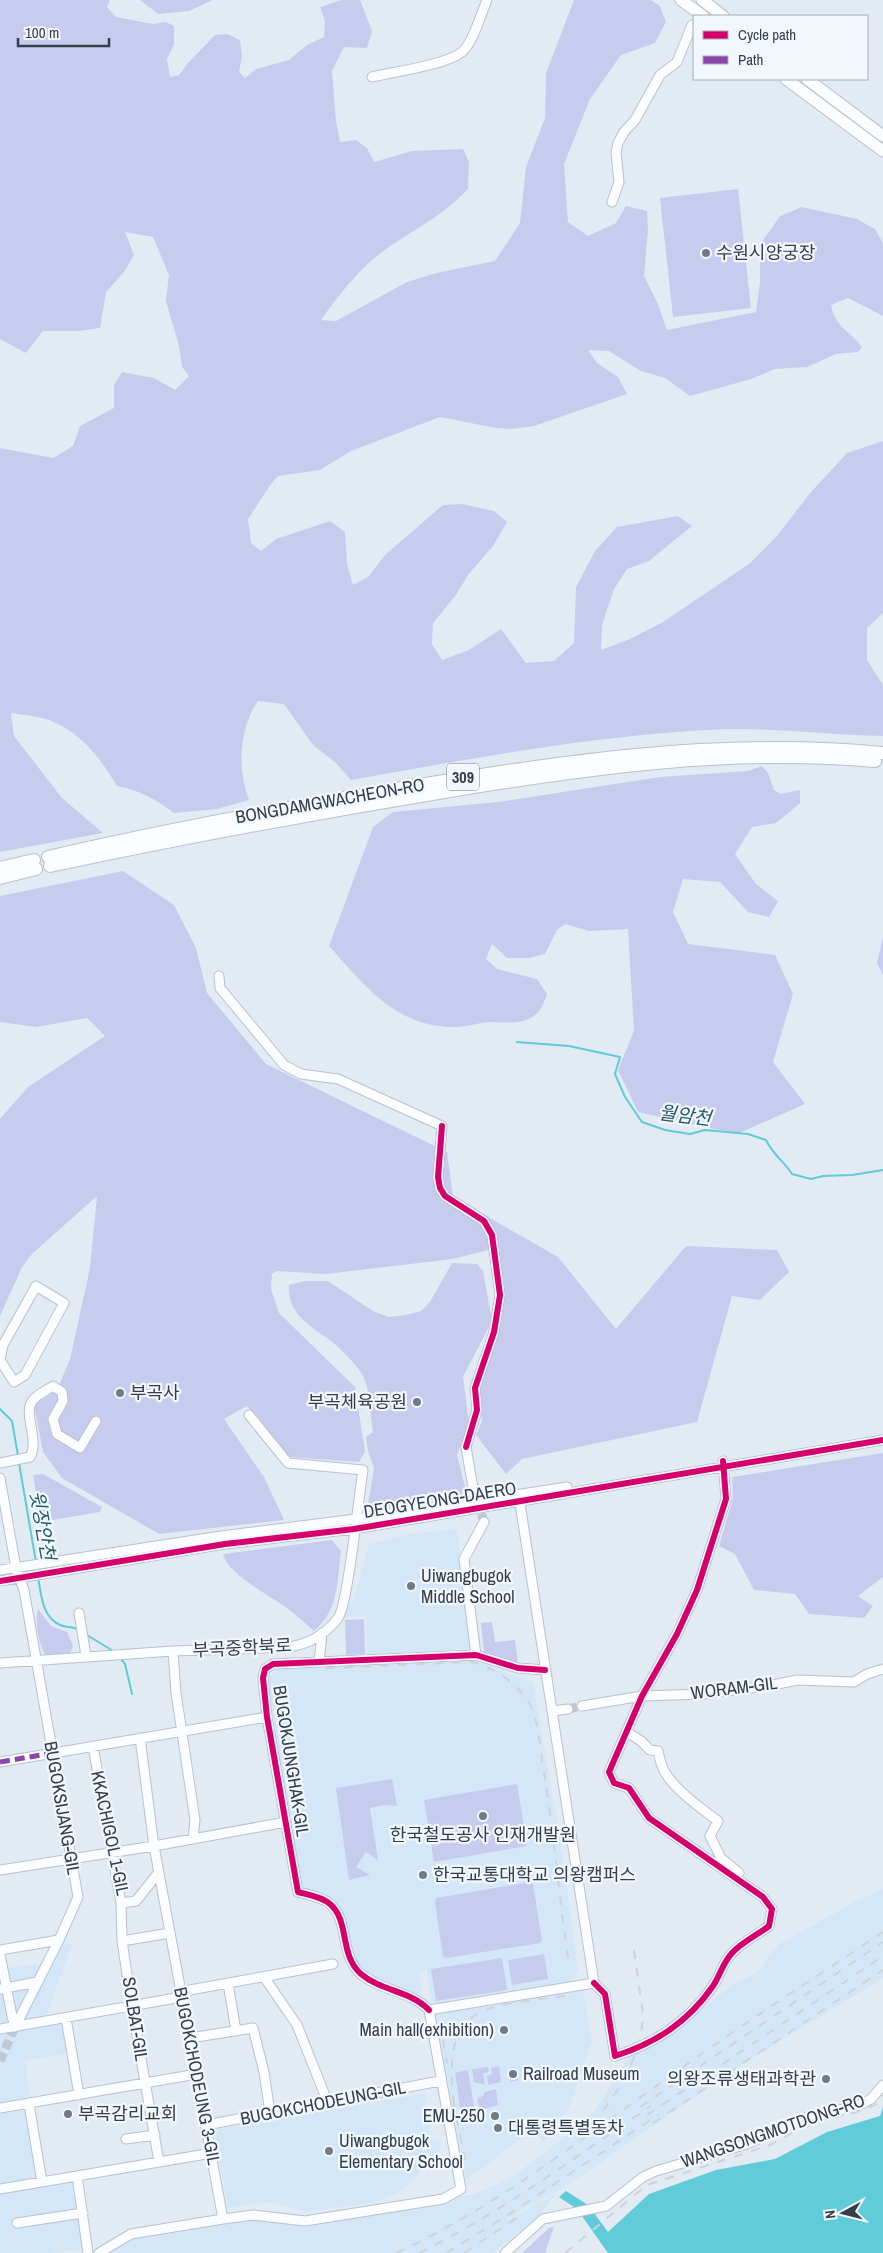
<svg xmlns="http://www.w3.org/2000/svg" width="883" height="2253" font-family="'Archivo Narrow','Noto Sans KR',sans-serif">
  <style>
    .built { fill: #d4e7f9 }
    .green { fill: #c7ccef }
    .water { fill: #60cbd9 }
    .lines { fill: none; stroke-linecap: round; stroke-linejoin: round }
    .stream { stroke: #60cbd9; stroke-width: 2 }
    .minor-tunnel { stroke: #bfc9d2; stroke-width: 9; stroke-dasharray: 9 4.5; stroke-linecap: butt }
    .minor-casing { stroke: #b9c2cb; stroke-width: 11 }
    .major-casing { stroke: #b9c2cb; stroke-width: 13 }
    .highway-casing { stroke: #b9c2cb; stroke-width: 14 }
    .minor { stroke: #fbfcfd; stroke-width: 9 }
    .major { stroke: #fbfcfd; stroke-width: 11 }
    .highway { stroke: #fbfcfd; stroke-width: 12 }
    .rail { stroke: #d0d3d5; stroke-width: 2; stroke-dasharray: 9 9; stroke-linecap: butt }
    .quiet { stroke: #8e44ad; stroke-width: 5; stroke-dasharray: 10 5; stroke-linecap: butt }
    .cycleway-casing { stroke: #f1f7fd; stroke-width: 9 }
    .cycleway { stroke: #d6006c; stroke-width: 6 }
    .poi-dot { fill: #707b85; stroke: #f1f7fd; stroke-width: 2 }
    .labels { text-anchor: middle; stroke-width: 4.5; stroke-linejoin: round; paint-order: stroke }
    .shield { fill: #f1f7fd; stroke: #6c767f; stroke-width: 1 }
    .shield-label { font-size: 16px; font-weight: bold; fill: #333f49 }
    .poi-label { font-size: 18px; fill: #333f49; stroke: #f1f7fd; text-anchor: start }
    .street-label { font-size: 18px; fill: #333f49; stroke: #f1f7fd }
    .water-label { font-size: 19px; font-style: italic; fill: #225b62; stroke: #f1f7fd }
  </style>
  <rect width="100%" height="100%" fill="#e2ebf4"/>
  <path class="built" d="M457,1529L471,1649L368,1654L366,1616L344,1617L346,1608L354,1601L369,1544L408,1534Z
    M475,1658L506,1673L533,1682L562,1850L578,1970L572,1981L436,2005L431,2000L427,1970L419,1971L421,1992L413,1996L380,1982L363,1971L351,1952L343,1917L302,1885L277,1745L268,1678L278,1668Z
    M883,1889V1978L745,2063L565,2187L525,2208L505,2221L557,2193L539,2215L493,2253H111L134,2235L254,2214L304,2222L474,2194L493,2186L515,2175L562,2139L596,2109L630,2055L662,2042L732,1985L755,1974L779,1944L858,1900Z
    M55,1943L72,1944L45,2020L71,2017L76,2051L25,2061L31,2100L39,2184L75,2179L86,2249L50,2253H0V1969L45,1963Z
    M583,1989L592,2040L569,2108L544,2142L536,2134L528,2133L466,2180L435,2014Z
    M425,2093L432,2140L441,2141L438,2163L426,2161L417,2176L400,2192L377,2202L306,2212L270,2202L228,2208L215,2134L219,2129Z"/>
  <path class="green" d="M0,0H110L107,7L116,17L153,24L166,22L174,26V44L167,59L170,77L179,75L188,63L215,35L227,34L240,40L242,57L239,72L245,78L256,69L289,60L307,45L324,37L325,21L320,7L341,0H360L372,31L367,48L344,47L332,71L336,121L340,142L356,140L367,148L374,162L412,151L463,149L469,162L468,189C442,217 412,230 382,252C358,270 338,296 321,320L336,321L407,282L436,273L495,261L520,223L526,167L545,118L546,73L574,0H651L660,6L666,22L655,43L621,55L590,99L564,164L568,222L588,236L616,223L626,206L647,211L648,229L644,276L658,304L667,330L756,312L760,282V245L780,216L802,207L857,219L875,229L883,243V316L848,298L831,305C835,327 850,331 862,347L858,352L836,354L807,367L775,369L751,379L690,396L665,378L641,371L609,351L588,350L597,363L618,377L627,394L534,426L512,429L496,428L440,417L351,451L320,470L278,476L271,484L248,519L251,543L261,551L276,539L330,521L345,532L347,563L353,585L368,577L385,555L443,505L462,504L494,511L507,522L493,546L468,575L456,595L433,623L432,644L442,660L469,650L501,629L526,663L554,661L574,643L576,587L595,551L617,527L678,516L692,526L649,561L627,569L614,589L602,625L601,650L630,639L663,622L749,564L776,537L811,492L847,453L883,441V613L867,628V660L883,685V736C823,735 764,726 705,730C586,737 468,759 351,780L336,763L313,745L284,704L258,701C239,729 237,768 249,800L217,809L174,813C157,800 139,790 117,786C101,759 80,731 49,720C38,716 23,715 11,713L14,736L62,798L103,833L0,852V448L53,458L73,446L80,426L114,408V385L122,372L154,378L175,390L189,376L182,367L179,346L166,301L169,275L153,237L125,232L134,255L124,272L106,292L100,328L78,331H43L26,353L0,339Z
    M140,0H213L189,11L158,14Z
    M738,189L751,308L673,317L660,198Z
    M762,766L768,773L774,790L781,794L800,790V803L776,823L752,827L735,854L756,884L778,901L769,917L748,912L720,882L683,879L673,912L688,944L775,955L793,994L773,1062L805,1104L737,1134L638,1112L618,1070L634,1031L628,929L589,931L565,924L557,930L545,954L529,958H507L492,944L486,959L497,969L537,979L547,994C545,999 543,1007 539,1011C527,1026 505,1022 489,1022C479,1023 469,1026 459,1027C397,1029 366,987 329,946L373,827L393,812L498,802L660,777L748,771Z
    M123,871L174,905L196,948L207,993L266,1064L447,1152L453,1197L558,1257L616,1329L686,1246L777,1250L789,1272L760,1300L732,1296L697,1422L522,1459L506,1474L476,1435L482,1421L478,1388L504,1292L492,1249L453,1259L326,1274L276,1271L272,1274L271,1289L279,1313L355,1387L365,1452L359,1462L289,1457L247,1406L224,1419L264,1477L284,1520L159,1534L62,1478L43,1452L34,1405L57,1390L70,1359L90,1268L97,1196L32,1254L22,1267L0,1316V1119L28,1087L105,1036L87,1018L36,1027L0,1022V896Z
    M883,937V975L877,963Z
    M452,1263L477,1264L483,1271L492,1321L463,1377L469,1423L457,1455L467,1494L371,1510L368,1505L374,1468L368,1451L366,1437L373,1432C370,1413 371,1387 360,1371C351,1359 339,1347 327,1338C307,1324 287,1312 289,1285L305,1281H328L373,1311L389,1317L406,1315L421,1311L430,1302Z
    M883,1453V1577L858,1596L873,1606L864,1618L809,1614L795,1594L754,1590L735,1554L719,1546L733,1498L732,1477Z
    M43,1474L102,1507L100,1512L41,1522L33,1475Z
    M332,1540L341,1551C337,1582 339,1610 314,1631C305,1623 296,1615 287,1608C271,1596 227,1574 223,1554Z
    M38,1609L51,1626L67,1632L73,1646L70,1653L46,1656C39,1645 34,1622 38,1609Z
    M364,1619L365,1654L346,1655L345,1620Z
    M492,1622L495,1642L515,1640L518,1664L484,1652L481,1623Z
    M392,1779L397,1806L385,1805L370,1808L378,1860L366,1852L356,1867L370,1875L349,1880L336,1788Z
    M517,1784L527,1846L434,1862L424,1800Z
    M530,1882L533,1884L542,1940L540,1943L447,1958L443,1957L435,1902L436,1898Z
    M544,1954L548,1979L512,1985L508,1960Z
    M502,1958L507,1990L436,2001L431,1969Z
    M499,2066L501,2082L488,2085L487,2076L492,2074L491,2068Z
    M488,2067L489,2072L483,2073L485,2085L474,2082L472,2069Z
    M512,2067L516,2069L518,2080L511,2082L509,2070Z
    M468,2070L475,2112L461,2115L455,2073Z
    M496,2089L498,2105L480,2110L477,2099L484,2095V2092Z
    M554,2227L545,2253H522L549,2228Z"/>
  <path class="water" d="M883,2107V2253H608L577,2209L559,2197L566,2191L588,2205L608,2232L649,2194L716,2170L775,2159L827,2132L880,2116Z"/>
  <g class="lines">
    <path class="stream" d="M517,1042L569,1046L620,1057L615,1074L625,1097L642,1122L665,1130L690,1134L705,1130L748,1134L766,1140C773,1155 783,1160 792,1174L811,1179L823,1176L852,1175L883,1170
      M0,1409L12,1421L18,1456
      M19,1463L36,1562
      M38,1577C41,1594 42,1617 60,1625C66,1628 73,1626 79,1630
      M85,1634L115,1652
      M120,1658L125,1664L132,1694"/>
    <path class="minor-tunnel" d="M473,1488L484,1522
      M568,1709L582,1706
      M0,2061L15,2027"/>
    <g class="minor-casing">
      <path id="minor" d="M372,77C393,72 446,65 462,52C473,43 481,14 487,0
        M612,202L619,182L616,152L618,143L624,132L635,120L660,75L677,62L692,25
        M219,976L220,988L284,1065L301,1074L338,1079L442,1126L438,1177L440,1188L445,1196L484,1221L492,1235L500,1295L494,1332L475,1388L477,1410L466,1447L473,1488
        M0,1359L3,1345L36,1286L64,1303L25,1375L14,1382L0,1360
        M0,1463L30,1457C40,1440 22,1412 33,1400C38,1394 47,1390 53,1386L62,1392L63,1401L53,1419L57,1434L80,1448L96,1421
        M0,1478L16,1568L24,1590L78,1897L59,1940L15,2027
        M519,1497L594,1983
        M0,1570L221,1536L356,1519L567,1487
        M0,1581L225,1544L354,1529L883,1440
        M79,1613L86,1656
        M173,1651L176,1693L195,1820L193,1839
        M476,1655L464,1559L484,1522
        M319,1662L322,1633
        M0,1663L173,1651L289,1647C309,1644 325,1635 338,1618C348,1605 359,1494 363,1470L288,1463L249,1415
        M582,1706L642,1696L703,1694L768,1686L797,1680L854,1682L867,1674L883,1669
        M552,1711L568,1709
        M627,1732L641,1741L650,1750L658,1751C659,1755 660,1761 662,1766C669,1786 701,1808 718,1821L710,1836L721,1858L739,1873L737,1876
        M140,1738L154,1846L223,2219
        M93,1746L121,1903L122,1941L132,2007L159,2162
        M0,1762L267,1717
        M0,1870L154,1846L286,1822
        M121,1903L136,1901L159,1872
        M122,1941L170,1933
        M0,1950L59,1940
        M0,1954L12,2016L15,2027
        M264,1977L297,2025L328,2103
        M228,1983L236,2031
        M594,1983L605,1994L615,2056C656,2043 688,2022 713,1986C720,1976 722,1964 732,1953C741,1943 757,1935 769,1926L772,1909L763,1897L649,1818L629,1788L614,1783L609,1772L642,1696L677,1634L697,1590L726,1499L723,1461
        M0,1989L37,1982
        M429,2010C411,1991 381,1991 361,1974C339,1955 350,1921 330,1904C322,1897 309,1895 298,1892L267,1717L263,1678L265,1669L273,1664L476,1655L518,1668L545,1670
        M429,2010L594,1983
        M66,2018L79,2095
        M0,2029L176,1998L190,1990L333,1964
        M190,2038L253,2028L264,2072L270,2113
        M29,2104L42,2182
        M0,2108L197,2074
        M206,2125L440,2081
        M126,2139L155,2135
        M77,2176L88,2253
        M0,2189L212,2153
        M17,2223L83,2213
        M99,2253L131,2234L223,2219L253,2215L305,2221L443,2199L461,2189L429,2010
        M505,2253L543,2219L606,2206L643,2177L656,2171L747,2144L807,2117L860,2105L871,2099L883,2085"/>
    </g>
    <g class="major-casing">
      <path id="major" d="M681,0L703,16
        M702,0L723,16
        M786,79L883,151
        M807,79L883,136"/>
    </g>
    <g class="highway-casing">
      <path id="highway" d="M48,857C160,831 272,810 385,791C550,762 716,737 883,753
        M50,866C182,838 316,813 450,791C590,768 733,748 875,761
        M0,868L34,860
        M0,878L36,869"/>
    </g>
    <use href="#minor" class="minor"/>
    <use href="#major" class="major"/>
    <use href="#highway" class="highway"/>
    <path class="rail" d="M326,1668L472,1662C495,1667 520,1685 531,1707C539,1725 540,1748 543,1767C554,1833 559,1898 569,1964
      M440,2022L447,2064
      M453,2099L467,2170
      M454,2104C441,1999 486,2008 570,1995
      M640,2107L883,1942
      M647,2115L883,1956
      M653,2123L883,1970
      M592,2125C618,2092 642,2057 643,2013L633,1943
      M396,2253C499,2206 587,2134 679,2070C745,2022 815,1978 883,1932
      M419,2253C501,2213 575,2157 651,2106
      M446,2253L505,2217L658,2115
      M464,2253L518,2217
      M565,2253L647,2185L770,2145L798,2130L825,2119L851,2114L875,2105L883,2095"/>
    <path class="quiet" d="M0,1762L53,1753"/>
    <g class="cycleway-casing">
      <path id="cycleway" d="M442,1126L438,1177L440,1188L445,1196L484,1221L492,1235L500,1295L494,1332L475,1388L477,1410L466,1447
        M0,1581L225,1544L354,1529L883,1440
        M594,1983L605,1994L615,2056C656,2043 688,2022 713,1986C720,1976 722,1964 732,1953C741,1943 757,1935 769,1926L772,1909L763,1897L649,1818L629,1788L614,1783L609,1772L642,1696L677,1634L697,1590L726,1499L723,1461
        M429,2010C411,1991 381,1991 361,1974C339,1955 350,1921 330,1904C322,1897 309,1895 298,1892L267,1717L263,1678L265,1669L273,1664L476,1655L518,1668L545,1670"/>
    </g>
    <use href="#cycleway" class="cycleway"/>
  </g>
  <g class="poi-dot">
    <circle cx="706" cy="253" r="5"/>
    <circle cx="120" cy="1393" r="5"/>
    <circle cx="417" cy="1402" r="5"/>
    <circle cx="411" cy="1586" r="5"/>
    <circle cx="483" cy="1816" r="5"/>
    <circle cx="423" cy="1875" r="5"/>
    <circle cx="504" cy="2030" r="5"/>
    <circle cx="513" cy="2074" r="5"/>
    <circle cx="826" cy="2079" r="5"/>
    <circle cx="68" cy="2114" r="5"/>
    <circle cx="495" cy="2116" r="5"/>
    <circle cx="498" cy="2128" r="5"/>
    <circle cx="329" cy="2151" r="5"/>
  </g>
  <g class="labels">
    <rect class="shield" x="447" y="763.5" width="32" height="27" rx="4"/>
    <g class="shield-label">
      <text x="463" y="783">309</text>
    </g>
    <g class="poi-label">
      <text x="716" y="259">수원시양궁장</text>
      <text x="130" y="1399">부곡사</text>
      <text x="407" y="1408" text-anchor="end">부곡체육공원</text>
      <text x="421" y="1582">Uiwangbugok<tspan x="421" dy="21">Middle School</tspan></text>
      <text x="483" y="1841" text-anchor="middle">한국철도공사 인재개발원</text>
      <text x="433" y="1881">한국교통대학교 의왕캠퍼스</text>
      <text x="494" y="2036" text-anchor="end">Main hall(exhibition)</text>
      <text x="523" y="2080">Railroad Museum</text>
      <text x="816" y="2085" text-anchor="end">의왕조류생태과학관</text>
      <text x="78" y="2120">부곡감리교회</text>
      <text x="485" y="2122" text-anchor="end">EMU-250</text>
      <text x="508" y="2134">대통령특별동차</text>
      <text x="339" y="2147">Uiwangbugok<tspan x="339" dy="21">Elementary School</tspan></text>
    </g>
    <g class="street-label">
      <text transform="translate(330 801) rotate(-10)" y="6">BONGDAMGWACHEON-RO</text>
      <text transform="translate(440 1500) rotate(-9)" y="6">DEOGYEONG-DAERO</text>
      <text transform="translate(242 1648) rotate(-3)" y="6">부곡중학북로</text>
      <text transform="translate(734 1688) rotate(-7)" y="6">WORAM-GIL</text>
      <text transform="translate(291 1761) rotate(81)" y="6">BUGOKJUNGHAK-GIL</text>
      <text transform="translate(62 1808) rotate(80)" y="6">BUGOKSIJANG-GIL</text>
      <text transform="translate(110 1833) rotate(78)" y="6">KKACHIGOL 1-GIL</text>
      <text transform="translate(135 2019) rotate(81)" y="6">SOLBAT-GIL</text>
      <text transform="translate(197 2076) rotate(79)" y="6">BUGOKCHODEUNG 3-GIL</text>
      <text transform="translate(323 2103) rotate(-11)" y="6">BUGOKCHODEUNG-GIL</text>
      <text transform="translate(773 2131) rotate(-19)" y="6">WANGSONGMOTDONG-RO</text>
    </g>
    <g class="water-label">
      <text transform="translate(685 1115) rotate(7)" y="7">월암천</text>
      <text transform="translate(43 1525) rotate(80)" y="7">윗장안천</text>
    </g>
  </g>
  <rect x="693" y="15" width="175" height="65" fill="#f1f7fd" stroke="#a5adb5"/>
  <rect x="703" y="31" width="25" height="8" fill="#d6006c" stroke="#a5adb5"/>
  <text x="738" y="40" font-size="15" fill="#333f49">Cycle path</text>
  <rect x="703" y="56" width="25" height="8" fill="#8e44ad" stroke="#a5adb5"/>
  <text x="738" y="65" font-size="15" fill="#333f49">Path</text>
  <g transform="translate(843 2213) rotate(263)" stroke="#f1f7fd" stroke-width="4" paint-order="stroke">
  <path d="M0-4L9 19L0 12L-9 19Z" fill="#333f49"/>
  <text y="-8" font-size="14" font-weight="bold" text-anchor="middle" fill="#333f49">N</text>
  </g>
  <path d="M18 38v8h91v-8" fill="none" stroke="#333f49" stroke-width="2.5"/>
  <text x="25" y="38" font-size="15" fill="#333f49" stroke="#f1f7fd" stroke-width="4" paint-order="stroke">100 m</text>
</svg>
